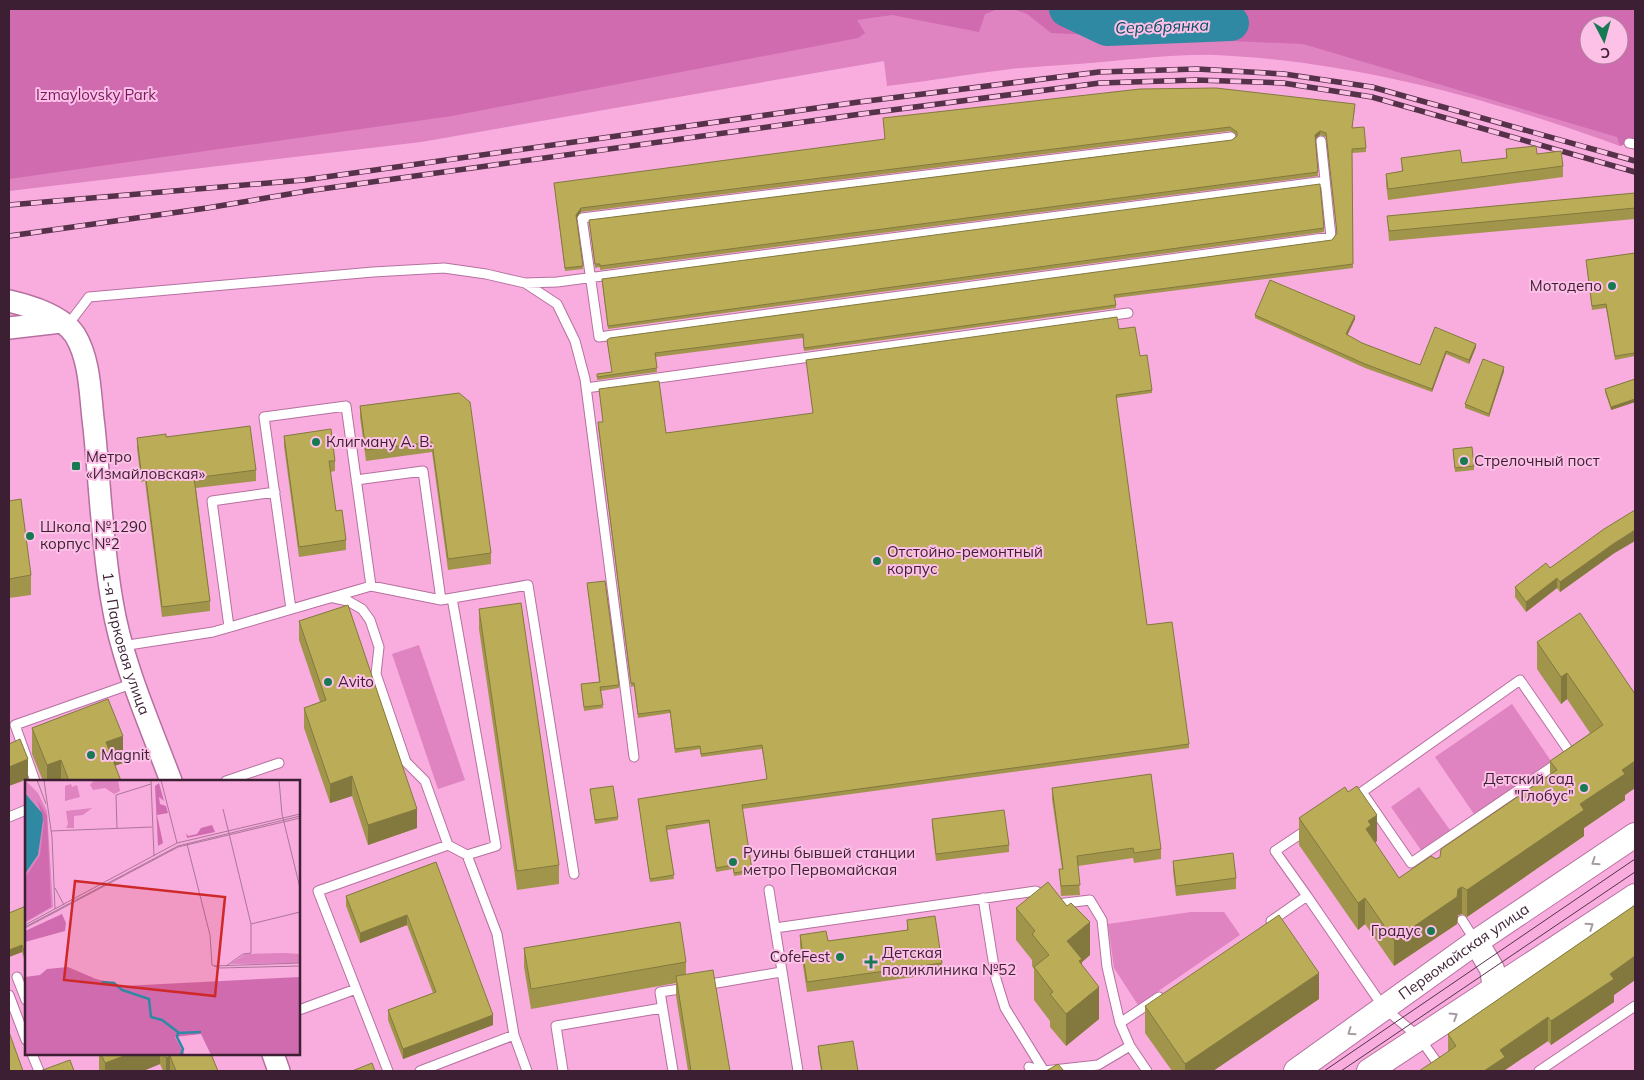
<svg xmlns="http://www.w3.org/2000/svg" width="1644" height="1080" font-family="Mulish,sans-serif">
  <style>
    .green { fill: #df83c1; fill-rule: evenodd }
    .forest { fill: #d06bb0; fill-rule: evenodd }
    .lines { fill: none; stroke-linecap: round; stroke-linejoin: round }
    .river { stroke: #2f89a2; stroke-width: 36 }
    .service-casing { stroke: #b6709f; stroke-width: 11 }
    .tertiary-casing { stroke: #b6709f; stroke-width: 24 }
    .secondary-casing { stroke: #b6709f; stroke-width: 26 }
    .service { stroke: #fff; stroke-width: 9 }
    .tertiary { stroke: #fff; stroke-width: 21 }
    .secondary { stroke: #fff; stroke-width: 24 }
    .tram { stroke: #553249; stroke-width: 1 }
    .rail-casing { stroke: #553249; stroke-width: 5.5 }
    .rail { stroke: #fdc0e7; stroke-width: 4; stroke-dasharray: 11; stroke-linecap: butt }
    .wall { fill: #a1954c }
    .shaded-wall { fill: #83793e }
    .building { fill: #bbad58; stroke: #83793e }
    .oneway { stroke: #a79aa3 }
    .poi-dot { fill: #187a52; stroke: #fdc0e7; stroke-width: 2 }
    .labels { text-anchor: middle; stroke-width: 4; stroke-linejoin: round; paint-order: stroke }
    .park-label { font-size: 15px; fill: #761b5f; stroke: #fdc0e7 }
    .poi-label { font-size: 15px; fill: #3c1f33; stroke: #fdc0e7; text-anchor: start }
    .street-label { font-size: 15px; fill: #3c1f33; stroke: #fdc0e7 }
    .water-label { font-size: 16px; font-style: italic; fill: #015063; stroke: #fdc0e7 }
    .inset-river { fill: none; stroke: #2f89a2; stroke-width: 2.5 }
    .inset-road { fill: none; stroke: #ad749a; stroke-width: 1 }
    .view { fill: #ce2829; fill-opacity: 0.15; stroke: #ce2829; stroke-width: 2.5 }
    .inset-edge { fill: none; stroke: #3c1f33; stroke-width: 2.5 }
  </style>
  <rect width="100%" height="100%" fill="#f8adde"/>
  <path class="green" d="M9,9H1635V140L1620,146C1491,99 1353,61 1215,55C1178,54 1139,59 1102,62C1072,65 1041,66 1011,69C970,74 929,81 887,86L884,61L421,142L9,191ZM1589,25H1619V55H1589Z
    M419,645L465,780L438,789L392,654Z
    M1512,704L1551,761L1474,814L1435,757Z
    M1419,787L1450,830L1421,850L1391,807Z
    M1191,912H1224L1240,935L1138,1005L1114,968L1108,924Z"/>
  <path class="forest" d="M9,9H998L985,14L979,32L892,15L857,20L865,33L858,38L452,116L9,179Z
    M1013,9H1635V140L1620,146L1617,137L1303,44L1051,33L1027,14ZM1589,25H1619V55H1589Z"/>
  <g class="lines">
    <path class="river" d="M1067,9L1107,28L1231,23"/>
    <g class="service-casing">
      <path id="service" d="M1231,137L582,218L599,337L1331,237L1321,141
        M1629,143L1635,144
        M525,283L557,304L575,341L585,379L634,757
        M67,326L89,297L373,272L444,268L486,274L525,283L557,282L1325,181
        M586,388L1128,313
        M356,480L423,471L441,600
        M334,598L348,601L362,609L370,620L379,647L376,674L406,762L425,781L448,845L467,855L497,934L514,1035L420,1071
        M452,598L496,846L467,855
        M291,609L264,417L346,406L371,586
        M229,627L212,501L275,492
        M122,646L213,632L371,586L441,600L528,585L574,874
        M35,781L15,725L134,683
        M226,781L279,763
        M1352,799L1520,680L1571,754L1411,863L1362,792
        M9,817L26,810
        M769,890L798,1071
        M1307,896L1275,851L1308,829
        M983,898L996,979L1005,1008L1044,1071L1098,1065L1130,1046
        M1462,920L1476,942
        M1271,921L1307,896L1384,1008L1419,1037L1443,1071
        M775,928L1036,891L1057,904L1090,900L1102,920L1107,967L1120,1023
        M17,977L26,1000
        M705,985L781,972
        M9,995L26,1040
        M299,1010L356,989
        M514,1035L527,1071
        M32,1054L39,1071
        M1029,1067L1044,1071
        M388,1071L318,891L448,845
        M563,1071L556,1026L662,1008
        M673,1071L660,992L687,988
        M1147,1071L1130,1046L1120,1023L1159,997
        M1539,1071L1635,1006"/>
    </g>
    <g class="tertiary-casing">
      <g id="tertiary">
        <path id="s1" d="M9,301C30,306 62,315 75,335C91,361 90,398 94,427C100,485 102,544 112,601C122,663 149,722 171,781"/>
        <path d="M9,328L61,322"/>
        <path d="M273,1054L279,1071"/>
      </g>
    </g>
    <g class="secondary-casing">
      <g id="secondary">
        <path d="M1476,942L1492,969L1495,989"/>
        <path id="s2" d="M1296,1071L1476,942L1635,835"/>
        <path d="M1369,1071L1635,896"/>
      </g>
    </g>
    <use href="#service" class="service"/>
    <use href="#tertiary" class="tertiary"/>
    <use href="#secondary" class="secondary"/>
    <path class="tram" d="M1324,1071L1635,859
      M1341,1071L1635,872"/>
    <g class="rail-casing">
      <path id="rail" d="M9,205L304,180L859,102L1099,72L1197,69L1284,74L1372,87L1635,161
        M9,236L207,208L307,191L861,114L1100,83L1196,80L1283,83L1372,97L1635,172"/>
    </g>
    <use href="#rail" class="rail"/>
  </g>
  <path class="wall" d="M1355,108L1352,128L1366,148V152L1352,153L1353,268L1115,298L1116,308L804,351L803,338L656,357L657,372L597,380V374L612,372L607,340L1332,240L1337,233L1326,137L1320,135L1315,139L1318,176L600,270V267L595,268L589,220L1232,140L1237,135L1230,131L581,212L576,218L583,269L565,271L554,183Z
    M1506,149L1537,154L1563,166V177L1388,200L1386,184V174L1402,172L1401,158L1462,163L1506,158Z
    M1635,193V219L1389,241L1387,216Z
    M1324,228V232L608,329L602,282V279Z
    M1635,253V356L1615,360L1606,308L1592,310L1586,260Z
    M1255,315L1355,319L1347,335L1362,343L1420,365L1435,327L1476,347L1469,364L1446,354L1432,392L1365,368L1255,318Z
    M1119,329L1140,356L1152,390V393L1116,398L1147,625L1189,744V748L742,809L752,873L734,876L733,869L716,872L709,823L667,830L674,879L650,882L638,799L767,779L762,749L701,757L700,749L675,753L670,713L638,718L634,686L631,687L598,426V422H603L599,389L666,433L813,414L806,360Z
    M1504,371L1489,417L1465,408V404Z
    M1635,379V402L1611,410L1605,392V389Z
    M459,393L491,553V564L448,570L432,452L366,461L360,417V406Z
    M284,436L335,461V471L330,472L336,511L346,540V550L299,557L284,446Z
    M166,437L256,470V481L196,488L210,601V611L162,617L145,481L141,482L137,448V438Z
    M1453,452L1474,466V470L1455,472Z
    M9,501L31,575V595L9,598Z
    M1613,554L1560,592L1557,588L1526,612L1515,597V587L1550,568Z
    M587,583L619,685V688L601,691L603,708L584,711L581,684L599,682Z
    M479,609L559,865V884L517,890L479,629Z
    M299,621L417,828L368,845L352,796L330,803L304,728V708L320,702L299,640Z
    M1537,642L1635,694V788L1625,795V800L1584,828V836L1467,917L1462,914L1458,915L1457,924L1394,966L1365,924L1358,930L1299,845V818L1377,841L1375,843L1399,878L1440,857L1550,774V761L1590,733L1567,699L1561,704L1537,669Z
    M32,728L123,763L115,765L121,781H43L32,754Z
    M1052,788L1161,849V859L1134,863L1133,858L1078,866L1080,895L1061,896L1059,869H1062L1052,799Z
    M590,789L618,817V820L595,824Z
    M932,819L1009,845V852L936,861L932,826Z
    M1173,861L1236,878V889L1176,896L1173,871Z
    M436,862L493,1025L403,1059L388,1020V1010L433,993L407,925L360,943L346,906V896Z
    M1635,905V980L1614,995V1002L1551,1045L1548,1041L1505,1070V1071L1448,1052V1034Z
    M26,906V964L22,952L9,957Z
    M1016,908L1090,955L1082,962V965L1099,1019L1066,1046L1050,1027V1021L1034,1000V969L1032,966V960L1016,940Z
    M907,920L942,963V973L807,992L800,946V935L828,941L907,930Z
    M524,948L686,962V975L730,1071H688L676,996V983L531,1009L524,967Z
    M1319,999L1213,1071H1172L1145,1033V1006Z
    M818,1046L858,1071H821L818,1052Z
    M99,1054H211L218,1071H163L160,1064L143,1071H99Z"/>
  <path class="shaded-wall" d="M1320,131V135L1315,139V135Z
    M581,208V212L576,219V215Z
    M1355,316V319L1346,338V334Z
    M1476,344V347L1469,364V360Z
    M1446,351V354L1432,392V389Z
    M1504,367V371L1489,417V414Z
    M1635,399V402L1611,410V407Z
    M1635,530V541L1613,554L1560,592V582L1613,544Z
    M1557,578V588L1526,612V602Z
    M1567,673V699L1561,704V677Z
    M123,736V763L106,769V742Z
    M28,759V779L9,786V767Z
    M61,760V781H47V765Z
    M1635,761V788L1625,795V800L1584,828V836L1467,917V890L1580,804L1622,770Z
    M352,776V796L330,803V784Z
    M417,809V828L368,845V825Z
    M1377,815V841L1371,845L1366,829L1368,821Z
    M1462,887V914L1458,915L1457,924L1394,966V940L1458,889Z
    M1365,898V924L1358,930V903Z
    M407,915V925L360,943V933Z
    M1090,922V955L1082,962V991L1067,941Z
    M22,945V952L9,957V950Z
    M1635,956V980L1614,995V1002L1551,1045V1021L1610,974Z
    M1319,973V999L1213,1071H1185V1064Z
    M1099,987V1019L1066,1046V1014Z
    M493,1015V1025L403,1059V1049Z
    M1548,1017V1041L1505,1070V1071H1484L1500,1050Z
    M129,1054H160V1064L143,1071H105V1063Z
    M170,1056V1071H166V1058Z"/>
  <path class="building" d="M1216,88L1355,104L1352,128L1364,127L1366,148L1352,149L1353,264L1114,295L1116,305L804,348L803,334L655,353L657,368L597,377V374L612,372L607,340L610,338L1332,240L1337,233L1326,133L1320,131L1315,135L1318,172L600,266V264H595L589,220L1232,140L1237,136V132L1230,127L581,208L576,215L583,266L565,268L554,183L885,139L883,118L1140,89Z
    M1536,146L1537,154L1561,151L1563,166L1388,189L1386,174L1403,171L1401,158L1460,150L1462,163L1507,158L1506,149Z
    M1320,184L1324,228L608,326L602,279Z
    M1635,193V208L1389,231L1387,216Z
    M1635,253V353L1615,356L1606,304L1592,306L1586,260Z
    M1270,280L1355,316L1346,334L1362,343L1420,365L1435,327L1476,344L1469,360L1446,351L1432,389L1365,364L1255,315Z
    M1117,317L1119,329L1135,327L1140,356L1147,355L1152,390L1116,395L1147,625L1172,622L1189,744L742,805L752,870L734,873L733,865L716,868L709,820L666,826L674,875L650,879L638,799L767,779L762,745L701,754L700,746L675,749L670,710L638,714L634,683H631L598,422H603L599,389L659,381L666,433L813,413L806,360Z
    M1483,359L1504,367L1489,414L1465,404Z
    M1635,379V399L1611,407L1605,389Z
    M459,393L470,402L491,553L448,559L432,442L366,450L360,406Z
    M250,426L256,470L194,478L210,601L162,607L145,471H141L137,438L166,434V437Z
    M331,429L335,461H329L336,511L342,510L346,540L299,547L284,436Z
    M1472,447L1474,466L1455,468L1453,449Z
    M21,499L31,575L9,579V501Z
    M1635,510V530L1613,544L1560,582L1557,578L1526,602L1515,587L1546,563L1550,568L1604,529Z
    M605,581L619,685L600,687L603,705L584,707L581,684L600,682L587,583Z
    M521,603L559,865L517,871L479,609Z
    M348,605L417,809L368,825L352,776L330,784L304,708L326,700L299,621Z
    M1580,613L1635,694V761L1622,770L1625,774L1580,804L1584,810L1467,890L1462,887L1458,889L1457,897L1394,940L1365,898L1358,903L1299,818L1345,787L1348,792L1357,786L1377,815L1368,821L1371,825L1366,829L1399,878L1431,856L1436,859L1440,857L1441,849L1557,770L1550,761L1603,725L1567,673L1561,677L1537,642Z
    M108,699L123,736L106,742L121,781H69L61,760L47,765L32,728Z
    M20,739L28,759L9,767V743V744Z
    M1151,774L1161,849L1134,853L1133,848L1077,856L1080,885L1061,886L1059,869H1063L1052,788Z
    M613,786L618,817L595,820L590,789Z
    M1004,810L1009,845L936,854L932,819Z
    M1233,853L1236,878L1176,886L1173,861Z
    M436,862L493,1015L403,1049L388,1010L436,992L407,915L360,933L346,896Z
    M1048,882L1067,906L1071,903L1090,922L1067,941L1082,959L1079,961L1099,987L1066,1014L1050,994L1053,992L1034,967L1049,955L1032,934L1035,931L1016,908Z
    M1635,905V956L1610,974L1614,979L1551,1021L1548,1017L1500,1050L1505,1057L1484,1071H1419L1446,1053L1456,1046L1448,1034Z
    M26,906V957L22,945L9,950V913Z
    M1279,915L1319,973L1185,1064L1145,1006Z
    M935,916L942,963L807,982L800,935L826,931L828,941L908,930L907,920Z
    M680,922L686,962L531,989L524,948Z
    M713,970L730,1071H691L676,976Z
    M9,1032L23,1071H9Z
    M853,1041L858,1071H822L818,1046Z
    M101,1054H129L105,1063Z
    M165,1054H211L218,1071H176L170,1056L166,1058Z
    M70,1060L74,1071H40Z
    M372,1063L375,1071H352Z
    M1058,1064L1064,1071H1046Z"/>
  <defs><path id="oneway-chevron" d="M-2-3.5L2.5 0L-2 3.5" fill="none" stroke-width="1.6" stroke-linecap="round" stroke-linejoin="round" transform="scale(1.25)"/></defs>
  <g class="oneway">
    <use href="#oneway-chevron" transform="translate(1595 862) rotate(146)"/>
    <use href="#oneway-chevron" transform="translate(1590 926) rotate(-34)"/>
    <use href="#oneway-chevron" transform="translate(1454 1016) rotate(-32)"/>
    <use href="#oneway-chevron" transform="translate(1351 1032) rotate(145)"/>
  </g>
  <g class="poi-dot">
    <circle cx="1612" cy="286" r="5"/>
    <circle cx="316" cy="442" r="5"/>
    <circle cx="1464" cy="461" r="5"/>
    <rect x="71" y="461" width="10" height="10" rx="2.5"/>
    <circle cx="30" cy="536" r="5"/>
    <circle cx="877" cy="561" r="5"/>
    <circle cx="328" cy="682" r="5"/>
    <circle cx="91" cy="755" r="5"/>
    <circle cx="1584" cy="788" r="5"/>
    <circle cx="733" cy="862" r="5"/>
    <circle cx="1431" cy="931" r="5"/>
    <circle cx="840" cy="957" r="5"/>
    <path d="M868.5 954.5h5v5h5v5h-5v5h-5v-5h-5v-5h5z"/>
  </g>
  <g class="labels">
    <g class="park-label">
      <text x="96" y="100">Izmaylovsky Park</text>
    </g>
    <g class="poi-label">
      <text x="1602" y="291" text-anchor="end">Мотодепо</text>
      <text x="326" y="447">Клигману А. В.</text>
      <text x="86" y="462">Метро<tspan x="86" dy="17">«Измайловская»</tspan></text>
      <text x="1474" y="466">Стрелочный пост</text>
      <text x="40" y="532">Школа №1290<tspan x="40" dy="17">корпус №2</tspan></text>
      <text x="887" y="557">Отстойно-ремонтный<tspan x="887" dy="17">корпус</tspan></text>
      <text x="338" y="687">Avito</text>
      <text x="101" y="760">Magnit</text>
      <text x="1574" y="784" text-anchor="end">Детский сад<tspan x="1574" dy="17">"Глобус"</tspan></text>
      <text x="743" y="858">Руины бывшей станции<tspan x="743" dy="17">метро Первомайская</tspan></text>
      <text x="1421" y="936" text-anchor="end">Градус</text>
      <text x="882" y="958">Детская<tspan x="882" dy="17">поликлиника №52</tspan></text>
      <text x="830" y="962" text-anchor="end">CofeFest</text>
    </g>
    <g class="street-label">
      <text dy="5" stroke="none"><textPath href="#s1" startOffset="390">1-я Парковая улица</textPath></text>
      <text dy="5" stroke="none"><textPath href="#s2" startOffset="206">Первомайская улица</textPath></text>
    </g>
    <g class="water-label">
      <text transform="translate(1162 26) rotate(-2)" y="6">Серебрянка</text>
    </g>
  </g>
  <g transform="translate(25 780)">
    <rect width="275" height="275" fill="#f8adde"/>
    <path d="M0,0L13,13L22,31L28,127L0,143V94L13,75L17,33L0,13ZM69,0H93L95,11L89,14L80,8L68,10L65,5ZM46,4L47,7L52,5L55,17L40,21V6ZM67,28L58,35L49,36V48H41L43,44L41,31ZM260,173L275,174V183L205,184L220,174Z" fill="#df83c1"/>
    <path d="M134,3L139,21L134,17L135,24L141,26L143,33L132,35L138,63L133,66L130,6ZM12,19L22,36L26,127L0,142V98L15,75L19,42ZM187,45L190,52L162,58L161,53L163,56L172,54L176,48ZM37,134L41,143L40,151L0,162V151ZM43,187L71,199L98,206L275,197V275H186L176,254L150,257L160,275H0V197L15,195L22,189Z" fill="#d06bb0"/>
    <path d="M0,13L17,33L18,40L13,75L0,94Z" fill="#2f89a2"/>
    <path class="inset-river" d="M77,202L89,203L97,210L124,219L126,237L137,240L153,252L152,257L158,269L156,275M153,253L176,252"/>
    <path class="inset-road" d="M12,0L21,24M19,0L27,57L30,129M126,0L129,76M136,0L152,63M254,0L257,34L275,108M198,29L226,144V173L218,174L201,186M92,49L91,15L126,4M26,51L127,47M162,64L185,155L187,185L195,188L275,186M30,108L39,125M226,144L275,132M0,145L152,63L275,34M0,147L153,66L275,36M0,148L153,67L275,38M189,186L275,183"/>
    <path class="view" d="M50,101L200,117L190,216L39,200Z"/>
    <rect width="275" height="275" class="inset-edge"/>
  </g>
  <rect width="1644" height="1080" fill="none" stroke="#3c1f33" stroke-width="20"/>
  <g transform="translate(1604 40) rotate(174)"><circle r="24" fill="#fdc0e7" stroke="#b0809f"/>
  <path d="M0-4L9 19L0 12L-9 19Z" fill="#187a52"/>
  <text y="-8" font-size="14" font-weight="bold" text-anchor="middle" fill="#3c1f33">С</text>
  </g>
</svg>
